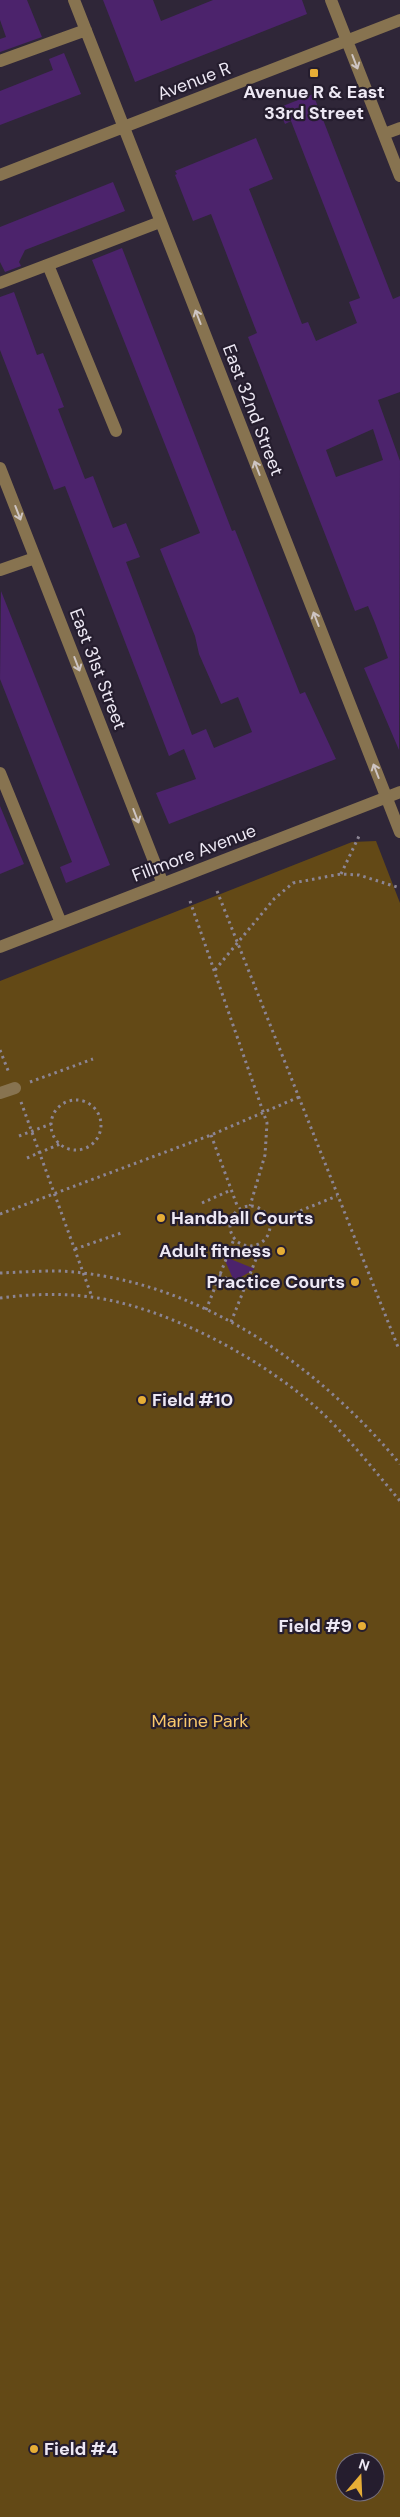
<svg xmlns="http://www.w3.org/2000/svg" width="400" height="2517" font-family="'DM Sans',sans-serif">
  <style>
    .green { fill: #634916; fill-rule: evenodd }
    .building { fill: #4c236c; fill-rule: evenodd }
    .lines { fill: none; stroke-linecap: round; stroke-linejoin: round }
    .path { stroke: #8c8594; stroke-width: 3; stroke-dasharray: 2.5 4; stroke-linecap: butt }
    .minor { stroke: #877350; stroke-width: 12 }
    .oneway { stroke: #cec5c3 }
    .poi-dot { fill: #e6ad36; stroke: #251d2e; stroke-width: 2 }
    .labels { text-anchor: middle; stroke-width: 4.5; stroke-linejoin: round; paint-order: stroke }
    .street-label { font-size: 18px; fill: #ede8f4; stroke: #251d2e }
    .poi-label { font-size: 18px; font-weight: bold; fill: #ede8f4; stroke: #251d2e; text-anchor: start }
    .park-label { font-size: 18px; fill: #f9c86c; stroke: #251d2e }
  </style>
  <rect width="100%" height="100%" fill="#2f2638"/>
  <path class="green" d="M376,841L400,903V2517H0V981L352,842ZM345,2462H375V2492H345Z"/>
  <path class="building" d="M0,0H27L42,37L0,52V39L6,37L0,20Z
    M103,0H153L161,21L213,0H302L307,14L135,82Z
    M64,53L81,94L0,125V91L53,70L49,59Z
    M313,94L393,299L400,296V392L378,400L400,461L399,750L364,668L388,658L375,623L368,606L355,611L248,337L257,333L211,214L193,221L175,175L177,174L175,171L256,138L273,179L249,189L302,324L308,322L316,341L357,323L349,302L360,298L291,121L285,124L278,108ZM373,429L383,460L336,477L326,450Z
    M113,182L125,211L25,250L19,262L21,266L5,272L0,262V227Z
    M122,248L222,505L232,531L235,530L300,694L305,692L336,759L169,824L156,793L196,779L184,749L169,756L65,486L54,490L0,350V297L14,292L37,355L43,353L64,407L58,409L85,479L93,476L113,528L126,523L140,557L126,562L192,735L206,729L214,748L252,732L238,697L221,704L199,654L195,636L160,549L200,533L92,260Z
    M1,591L110,865L66,883L60,867L72,862L0,679Z
    M0,806L24,864L0,874Z
    M223,1256L255,1269L234,1281Z"/>
  <g class="lines">
    <path class="path" d="M341,874L360,834
      M217,891L398,1347
      M190,901L267,1123L265,1155L250,1206
      M215,970L274,899L293,883L341,874L359,875L400,888
      M0,1050L9,1073
      M30,1082L93,1059
      M51 1125a25 25 0 1 1 50 0a25 25 0 1 1-50 0Z
      M21,1102L92,1297
      M211,1135L238,1208
      M19,1136L51,1124
      M27,1158L60,1144
      M202,1203L231,1190
      M230 1226a20 20 0 1 1 40 0a20 20 0 1 1-40 0Z
      M0,1214L211,1135L299,1097
      M270,1223L337,1196
      M75,1249L121,1233
      M0,1273C27,1272 56,1269 83,1273C209,1288 321,1369 400,1464
      M219,1275L245,1286
      M0,1298C30,1294 61,1293 91,1297C167,1307 263,1359 319,1410C349,1438 374,1470 400,1501
      M206,1310L234,1239
      M231,1322L262,1244"/>
    <path class="minor" d="M74,0L400,832
      M331,0L400,176
      M0,61L86,30
      M384,134L400,128
      M0,175L400,20
      M48,265L116,431
      M0,283L160,222
      M0,468L163,884
      M0,570L35,558
      M0,773L61,923
      M0,947L400,792
      M0,1093L15,1088"/>
  </g>
  <defs><path id="oneway-shaft" d="M-6 0H5M1.5-3L5.5 0L1.5 3" fill="none" stroke-width="1.6" stroke-linecap="round" stroke-linejoin="round" transform="scale(1.25)"/></defs>
  <g class="oneway">
    <use href="#oneway-shaft" transform="translate(355 62) rotate(69)"/>
    <use href="#oneway-shaft" transform="translate(198 317) rotate(-111)"/>
    <use href="#oneway-shaft" transform="translate(257 468) rotate(-111)"/>
    <use href="#oneway-shaft" transform="translate(18 513) rotate(69)"/>
    <use href="#oneway-shaft" transform="translate(316 619) rotate(-111)"/>
    <use href="#oneway-shaft" transform="translate(77 664) rotate(69)"/>
    <use href="#oneway-shaft" transform="translate(376 771) rotate(-111)"/>
    <use href="#oneway-shaft" transform="translate(136 816) rotate(69)"/>
  </g>
  <g class="poi-dot">
    <rect x="309" y="68" width="10" height="10" rx="2.5"/>
    <circle cx="161" cy="1218" r="5"/>
    <circle cx="281" cy="1251" r="5"/>
    <circle cx="355" cy="1282" r="5"/>
    <circle cx="142" cy="1400" r="5"/>
    <circle cx="362" cy="1626" r="5"/>
    <circle cx="34" cy="2449" r="5"/>
  </g>
  <g class="labels">
    <g class="street-label">
      <text transform="translate(194 81) rotate(-21)" y="6">Avenue R</text>
      <text transform="translate(253 410) rotate(69)" y="6">East 32nd Street</text>
      <text transform="translate(98 669) rotate(69)" y="6">East 31st Street</text>
      <text transform="translate(194 853) rotate(-21)" y="6">Fillmore Avenue</text>
    </g>
    <g class="poi-label">
      <text x="314" y="98" text-anchor="middle">Avenue R &amp; East<tspan x="314" dy="21">33rd Street</tspan></text>
      <text x="171" y="1224">Handball Courts</text>
      <text x="271" y="1257" text-anchor="end">Adult fitness</text>
      <text x="345" y="1288" text-anchor="end">Practice Courts</text>
      <text x="152" y="1406">Field #10</text>
      <text x="352" y="1632" text-anchor="end">Field #9</text>
      <text x="44" y="2455">Field #4</text>
    </g>
    <g class="park-label">
      <text x="200" y="1727">Marine Park</text>
    </g>
  </g>
  <g transform="translate(360 2477) rotate(19)"><circle r="24" fill="#251d2e" stroke="#756e7d"/>
  <path d="M0-4L9 19L0 12L-9 19Z" fill="#e6ad36"/>
  <text y="-8" font-size="14" font-weight="bold" text-anchor="middle" fill="#ede8f4">N</text>
  </g>
</svg>
